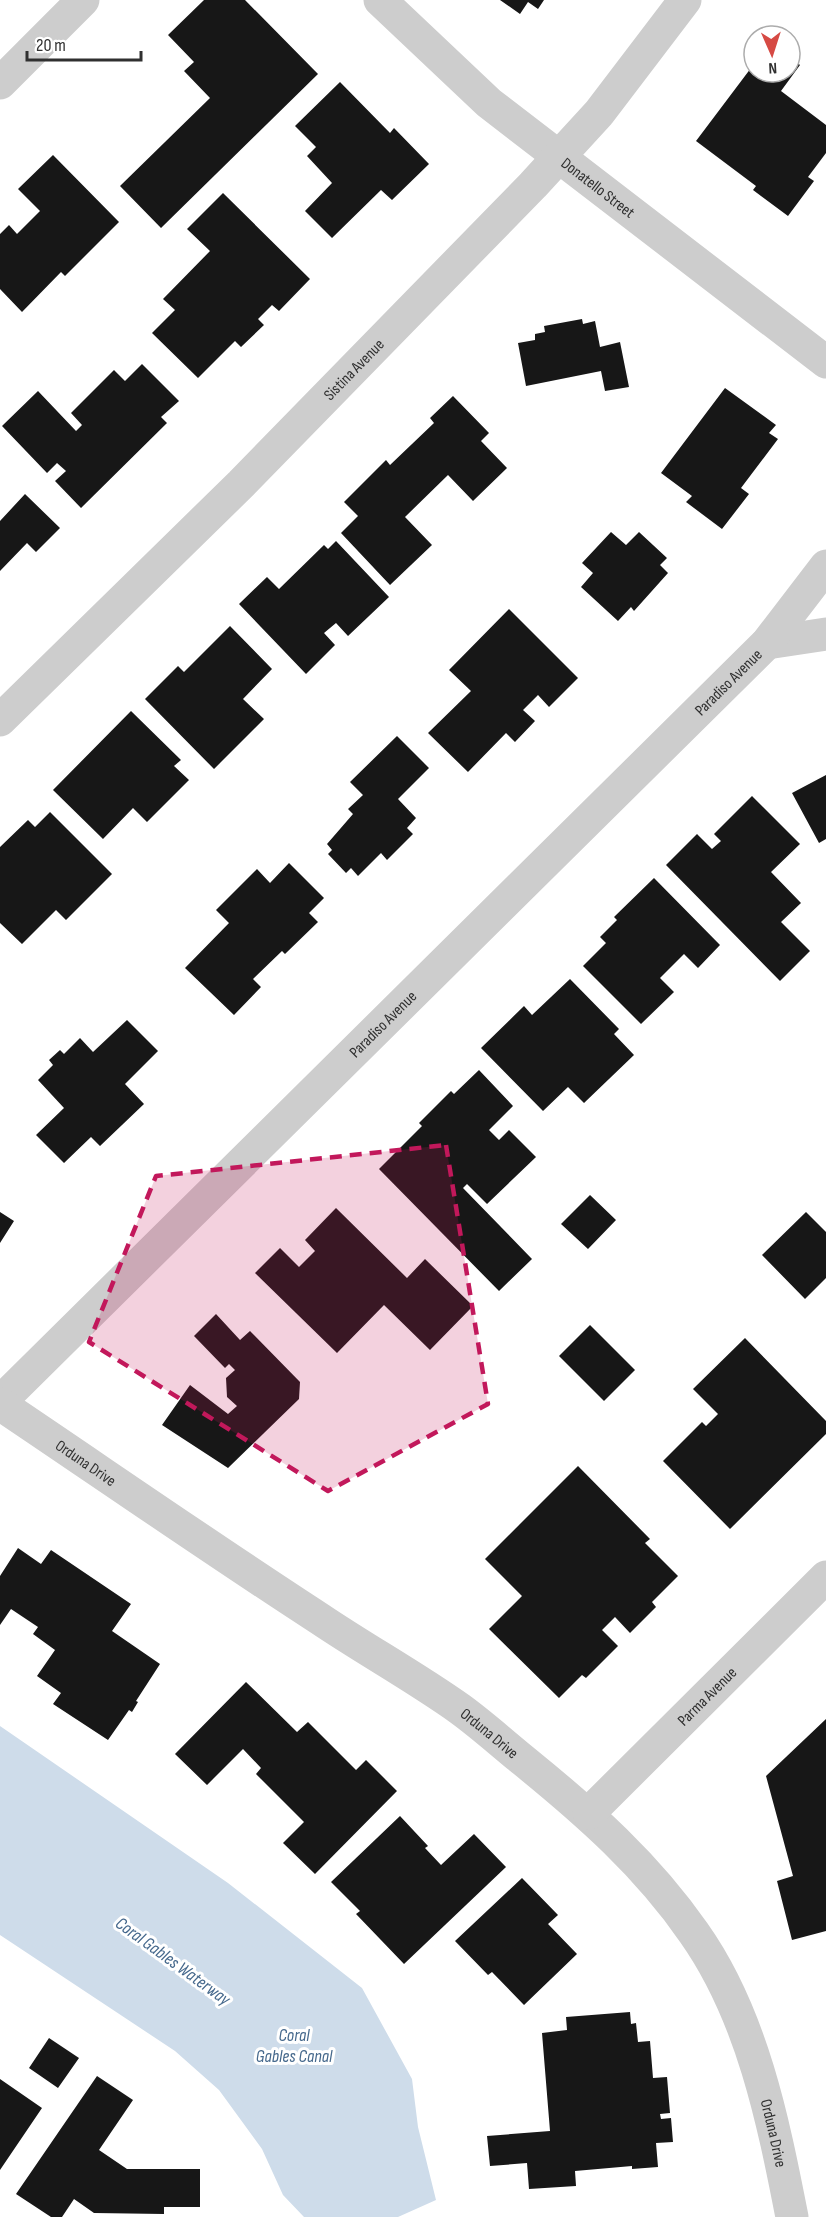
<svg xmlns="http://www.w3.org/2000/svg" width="826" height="2217" font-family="'Sofia Sans Condensed',sans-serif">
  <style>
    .water { fill: #cedcea }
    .building { fill: #171717 }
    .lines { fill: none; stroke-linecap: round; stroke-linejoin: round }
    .minor { stroke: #cdcdcd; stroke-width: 33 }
    .marked { fill: #c2185b; fill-opacity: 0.2; stroke: #c2185b; stroke-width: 4.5; stroke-dasharray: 12 8; stroke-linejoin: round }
    .labels { text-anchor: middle; stroke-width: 6; stroke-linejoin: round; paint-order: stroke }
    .street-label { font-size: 16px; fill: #303030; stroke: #fff }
    .water-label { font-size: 18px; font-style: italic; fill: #45688c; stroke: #fff }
  </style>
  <rect width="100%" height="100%" fill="#fff"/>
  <path class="water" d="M0,1726L228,1883L362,1988L412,2079L418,2127L436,2200L398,2217H304L283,2195L262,2149L219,2090L175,2051L0,1935Z"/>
  <path class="building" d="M204,0H245L318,74L161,228L120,186L210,98L184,71L194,62L168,35Z
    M500,0H544L538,9L528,2L520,14Z
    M790,57L800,65L781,91L826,125V153L808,177L814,181L788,216L753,190L756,186L696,141L754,64V72H790Z
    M340,82L390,133L394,128L429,164L392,200L381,190L332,238L305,211L332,183L307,156L316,147L295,126Z
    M53,155L119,222L65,276L61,272L22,312L0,289V234L9,225L17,234L40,211L18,189Z
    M223,193L310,279L279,311L272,305L258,319L264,325L241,347L235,341L198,378L152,333L175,310L163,299L210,251L187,229Z
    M582,319L583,324L595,321L600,347L620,342L629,387L605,391L601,371L526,386L518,343L535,340V334L545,332L544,326Z
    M142,364L179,401L161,417L167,423L81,508L55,481L66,471L57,463L47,473L2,426L38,391L76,431L82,425L71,413L114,370L125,381Z
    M725,388L776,425L769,433L778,439L741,488L749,494L722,529L686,502L692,496L661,473Z
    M453,396L489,433L481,441L507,468L473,501L448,475L405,517L432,545L390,585L341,533L358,516L344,502L386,460L390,465L434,423L430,418Z
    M25,494L60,528L36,552L27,543L0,571V521Z
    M611,532L626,545L639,532L667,558L660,565L668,573L634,611L631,607L618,621L581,587L593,573L582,563Z
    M336,541L389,597L348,636L336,623L324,633L335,645L306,674L239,604L267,577L279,589L324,545L328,549Z
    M509,609L578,678L549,707L538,695L523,710L535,721L515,742L506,733L468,772L428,733L471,691L449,670Z
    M230,626L272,669L243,699L264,719L214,769L145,699L178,666L184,672Z
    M131,711L181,760L174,766L189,780L147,822L133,808L103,839L53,790Z
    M397,736L429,768L398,799L416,818L407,828L413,834L387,860L381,853L358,876L351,868L346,873L328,854L332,850L327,844L353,814L348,809L363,795L350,782Z
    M826,775V839L819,843L792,793Z
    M752,796L800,844L771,872L801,903L781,922L810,951L780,981L666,865L697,834L712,849L721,841L714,834Z
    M50,812L112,874L66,920L56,910L22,944L0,923V847L28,820L35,827Z
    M289,863L324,898L309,913L318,922L285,954L282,951L253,979L261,987L234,1015L185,968L229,923L216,910L257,869L270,883Z
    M654,878L720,945L698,968L684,954L660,978L674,992L641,1024L583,966L606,943L600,937L617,920L614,917Z
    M570,979L619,1029L614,1034L634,1055L584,1103L568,1087L543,1111L481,1048L524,1006L532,1015Z
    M127,1020L158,1051L125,1084L144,1104L100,1146L91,1137L64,1163L36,1135L64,1108L38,1080L53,1065L49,1060L60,1050L64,1054L80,1038L93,1052Z
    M479,1070L513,1106L489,1130L499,1140L509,1130L536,1157L487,1204L467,1184L463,1188L532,1259L499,1291L379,1169L422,1126L419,1123L451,1091L454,1094Z
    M590,1195L616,1220L588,1249L561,1224Z
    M336,1208L407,1278L425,1259L473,1306L430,1350L384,1305L337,1353L255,1273L280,1248L299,1267L315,1251L305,1240Z
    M0,1212L14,1221L0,1243Z
    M806,1212L826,1232V1278L805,1299L762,1255Z
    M216,1314L240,1340L250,1331L300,1382L299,1399L228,1468L162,1425L190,1385L228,1414L237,1406L227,1397L226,1378L235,1370L229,1364L225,1368L194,1336Z
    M590,1325L635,1370L604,1401L559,1356Z
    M745,1338L826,1421V1434L730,1529L663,1461L702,1422L706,1426L718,1414L693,1389Z
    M578,1466L650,1539L645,1543L678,1576L652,1602L656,1607L630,1633L615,1617L602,1630L618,1646L586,1678L582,1675L559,1698L489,1629L522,1596L485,1559Z
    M18,1548L41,1564L51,1550L131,1604L112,1631L160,1664L136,1701L138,1702L132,1712L129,1710L108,1740L53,1704L61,1693L37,1676L55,1650L33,1634L38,1627L11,1609L0,1625V1576Z
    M246,1682L297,1732L308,1722L356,1770L366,1760L397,1791L315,1874L283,1843L304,1822L256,1774L261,1768L243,1749L207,1785L175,1754Z
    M826,1719V1931L792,1940L777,1881L793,1876L766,1776Z
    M400,1816L428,1846L425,1848L441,1865L474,1834L506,1867L404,1964L356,1914L360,1911L331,1882Z
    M522,1878L558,1915L548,1924L577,1954L524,2005L492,1972L488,1975L455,1941Z
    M630,2012L631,2024L636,2023L638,2042L650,2041L653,2078L667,2077L670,2113L660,2114L661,2119L671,2118L673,2142L656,2143L658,2167L632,2169V2166L575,2171L576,2186L529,2189L527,2163L490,2166L487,2136L550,2131L542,2033L567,2030L566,2017Z
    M49,2038L79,2058L58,2088L29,2068Z
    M97,2076L133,2100L99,2150L127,2169H200V2207H164V2214L94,2213L74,2199L62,2217H51L16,2194Z
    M0,2079L42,2108L0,2170Z"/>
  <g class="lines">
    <g class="minor">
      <path id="s1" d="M380,0L489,103L826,362"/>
      <path d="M0,83L83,0"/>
      <path d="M767,643L826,634"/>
      <path id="s2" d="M0,720L241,484L533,185L599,113L685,0"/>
      <path id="s3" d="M0,1402L767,643L826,566"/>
      <path id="s4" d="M0,1404C107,1476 212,1549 320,1619C366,1650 415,1677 460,1709C482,1725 503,1744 524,1761C588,1813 647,1865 694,1933C752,2015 773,2120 792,2217"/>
      <path id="s5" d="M589,1813L826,1577"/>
    </g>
  </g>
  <path class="marked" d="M446,1145L488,1404L328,1491L89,1342L156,1176Z"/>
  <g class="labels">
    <g class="street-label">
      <text dy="6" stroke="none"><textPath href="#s1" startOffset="288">Donatello Street</textPath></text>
      <text dy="6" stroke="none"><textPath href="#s2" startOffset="498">Sistina Avenue</textPath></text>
      <text dy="6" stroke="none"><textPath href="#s3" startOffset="1024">Paradiso Avenue</textPath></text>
      <text dy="6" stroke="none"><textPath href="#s3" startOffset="538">Paradiso Avenue</textPath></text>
      <text dy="6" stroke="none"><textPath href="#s4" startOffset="104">Orduna Drive</textPath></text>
      <text dy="6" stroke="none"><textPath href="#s5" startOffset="166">Parma Avenue</textPath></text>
      <text dy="6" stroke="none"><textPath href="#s4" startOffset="590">Orduna Drive</textPath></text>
      <text dy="6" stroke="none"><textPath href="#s4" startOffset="1094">Orduna Drive</textPath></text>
    </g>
    <g class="water-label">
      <text transform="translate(173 1961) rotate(36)" y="6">Coral Gables Waterway</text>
      <text x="294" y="2041">Coral<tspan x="294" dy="21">Gables Canal</tspan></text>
    </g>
  </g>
  <g transform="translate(772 54) rotate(177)"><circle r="28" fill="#ffffff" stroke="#acacac" stroke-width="1.5"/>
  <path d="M0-4.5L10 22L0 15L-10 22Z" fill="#d64a44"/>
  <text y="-9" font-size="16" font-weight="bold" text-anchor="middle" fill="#303030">N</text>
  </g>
  <path d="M27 51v9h114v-9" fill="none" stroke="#303030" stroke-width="3"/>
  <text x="36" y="51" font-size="18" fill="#303030" stroke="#ffffff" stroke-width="4.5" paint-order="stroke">20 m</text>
</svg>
